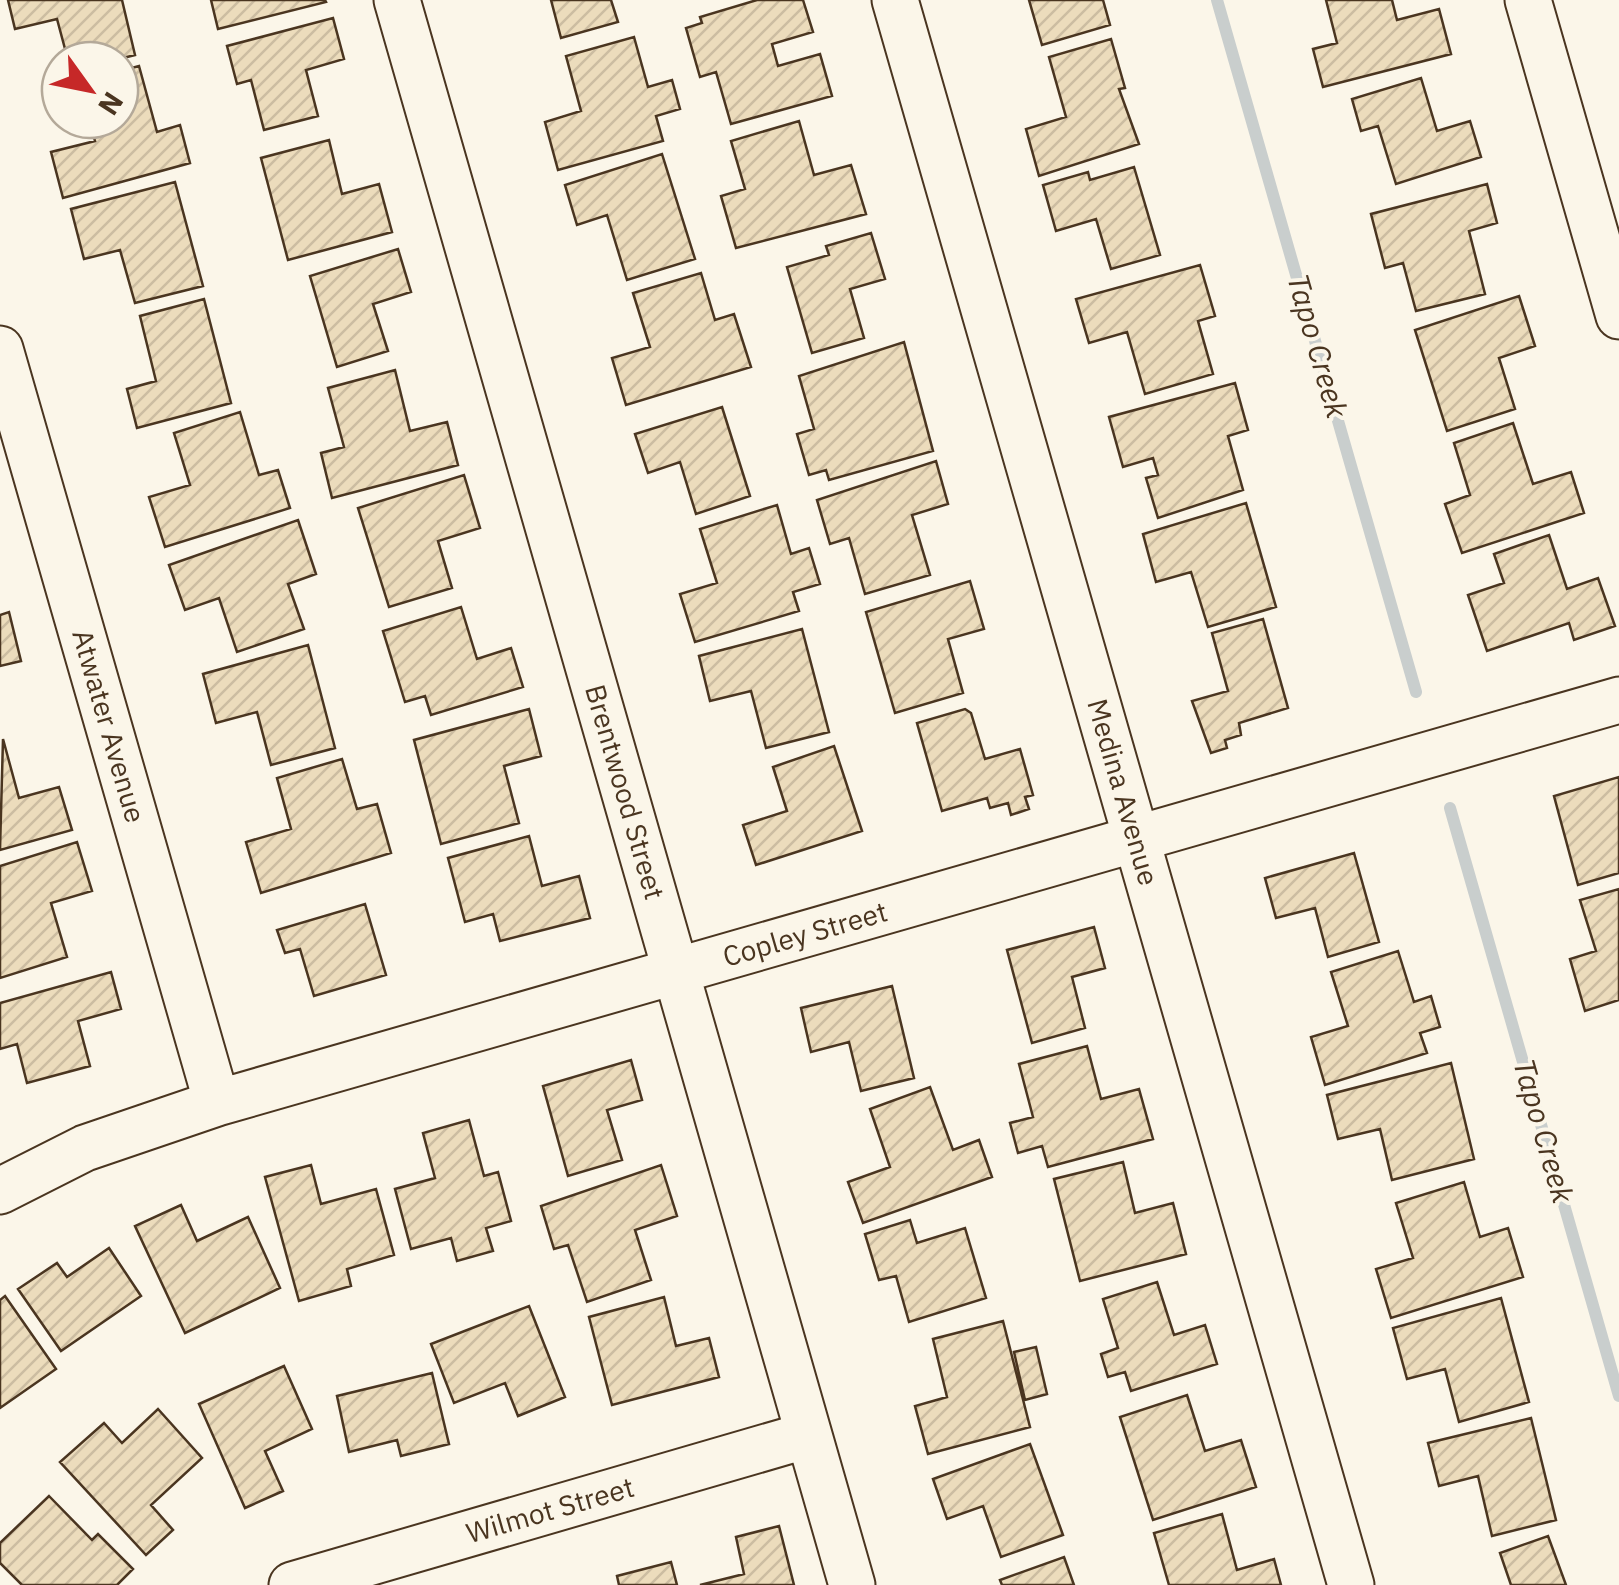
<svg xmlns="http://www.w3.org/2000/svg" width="1619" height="1585" font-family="'IBM Plex Sans',sans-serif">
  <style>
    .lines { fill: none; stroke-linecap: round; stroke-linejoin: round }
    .stream { stroke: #c9cecd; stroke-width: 12 }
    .building { fill: url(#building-hatch); stroke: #4a3520; stroke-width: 2.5 }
    .minor-casing { stroke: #4a3520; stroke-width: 49 }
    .minor { stroke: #fbf6e9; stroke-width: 45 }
    .labels { text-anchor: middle; stroke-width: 8; stroke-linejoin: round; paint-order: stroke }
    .street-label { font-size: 28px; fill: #4a3520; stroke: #fbf6e9 }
    .water-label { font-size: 30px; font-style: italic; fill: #4a3520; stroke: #fbf6e9 }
  </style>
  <defs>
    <pattern id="building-hatch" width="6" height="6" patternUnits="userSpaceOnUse" patternTransform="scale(2.5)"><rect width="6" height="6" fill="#ecdcbc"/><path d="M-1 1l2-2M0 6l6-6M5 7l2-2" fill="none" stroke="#ccbda1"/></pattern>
  </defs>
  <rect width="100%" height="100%" fill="#fbf6e9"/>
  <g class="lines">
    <path class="stream" d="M1217,0L1416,692
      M1450,808L1619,1396"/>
  </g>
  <path class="building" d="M8,0H122L135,55L115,60H68L57,19L15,29Z
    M211,0H325L326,2L218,29Z
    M551,0H611L618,22L561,38Z
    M757,0H803L813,32L772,44L778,66L820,54L832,96L731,124L716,72L700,77L686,28L702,23L700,17Z
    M1029,0H1103L1110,25L1042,45Z
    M1326,0H1392L1397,20L1439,9L1451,54L1323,87L1313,49L1337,43Z
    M333,18L344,59L306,70L318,116L264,130L251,80L237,84L227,46Z
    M634,37L648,87L672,80L680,109L656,116L663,141L558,170L545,122L581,111L566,56Z
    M1111,39L1125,88L1119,89L1139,144L1039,176L1026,129L1066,117L1049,57Z
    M139,66L157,132L180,125L190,163L63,198L51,152L95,141L89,120H120V71Z
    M1421,78L1437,131L1470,121L1481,157L1396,184L1378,126L1361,131L1352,99Z
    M799,121L814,175L851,165L866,214L736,248L721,196L745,189L731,141Z
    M329,140L342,194L379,184L392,232L288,260L261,158Z
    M662,154L695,259L627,280L607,215L577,225L565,185Z
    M1134,167L1160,255L1111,269L1096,219L1056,231L1043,185L1088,172L1090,180Z
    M175,182L203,286L135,303L120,250L84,259L71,209Z
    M1487,184L1497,223L1469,231L1485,294L1416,311L1403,263L1385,268L1371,214Z
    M871,233L885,279L850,289L864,338L812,353L787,267L829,255L826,246Z
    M398,249L411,292L373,304L388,351L337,367L310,276Z
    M1200,265L1215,316L1198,321L1213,374L1145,394L1127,332L1089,343L1076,299Z
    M701,273L715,320L734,314L751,367L626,405L612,358L650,347L633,293Z
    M1519,296L1535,346L1499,358L1515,409L1447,431L1415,330Z
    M204,299L231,403L137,428L127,389L156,381L140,316Z
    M904,342L933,451L829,480L826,470L809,475L797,434L814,429L799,376Z
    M395,370L410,431L447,422L458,465L332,498L321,453L344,447L328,388Z
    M1235,383L1248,430L1228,436L1243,490L1158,518L1146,478L1158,475L1153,458L1123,467L1109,417Z
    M722,407L750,496L696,514L680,462L648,473L635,434Z
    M240,412L259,475L278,470L290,508L165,547L149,497L190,485L174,433Z
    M1513,423L1533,484L1571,472L1584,513L1462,553L1445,504L1470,495L1454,443Z
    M936,461L948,504L912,515L930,575L865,594L849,538L830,544L817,500Z
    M464,475L480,528L438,541L452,588L389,607L358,508Z
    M1246,503L1276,607L1208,627L1191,572L1156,582L1143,534Z
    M777,505L791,554L809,548L820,584L793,592L799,611L695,642L680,594L717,583L700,529Z
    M298,520L316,574L288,584L304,629L237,652L219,598L185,610L169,565Z
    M1549,535L1567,589L1598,578L1615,626L1574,640L1569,623L1487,651L1468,595L1504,583L1494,554Z
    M970,581L984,629L948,639L963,693L895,713L866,612Z
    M461,607L477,659L511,648L523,687L431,715L425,696L405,702L383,631Z
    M9,612L21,661L0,666V615Z
    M1263,619L1288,708L1239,723L1241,735L1225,740L1227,748L1211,753L1192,701L1228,691L1212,633Z
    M802,629L829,732L766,748L751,691L710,701L699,656Z
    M308,645L335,748L271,765L257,712L216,723L203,674Z
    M529,709L541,756L504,766L519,823L441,844L414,740Z
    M965,709L971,713L985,759L1020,749L1033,795L1025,797L1029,809L1011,815L1008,803L990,808L987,798L942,811L917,723Z
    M3,739L19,798L59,787L72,830L0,850Z
    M834,746L862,831L756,865L743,825L787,811L773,767Z
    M342,759L357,809L377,804L391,853L261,893L246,842L291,829L277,778Z
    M1619,777V873L1578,885L1554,796Z
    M529,836L542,886L579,876L590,918L500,941L493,914L465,922L448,858Z
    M77,842L92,891L51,903L67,957L0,978V866Z
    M1354,853L1379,942L1328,957L1315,908L1276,918L1265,878Z
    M1619,889V1000L1585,1011L1570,959L1596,951L1580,900Z
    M365,904L386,975L314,996L300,949L285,953L277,930Z
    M1094,927L1105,968L1072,977L1085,1028L1032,1043L1007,950Z
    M1398,951L1414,1002L1431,996L1440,1027L1420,1033L1427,1053L1325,1085L1311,1037L1348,1026L1331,972Z
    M111,972L121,1009L78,1021L90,1066L27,1083L17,1044L0,1049V1003Z
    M892,986L914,1078L861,1091L849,1042L811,1052L801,1008Z
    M1087,1046L1101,1099L1139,1089L1153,1139L1048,1167L1042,1146L1018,1153L1010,1123L1033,1117L1019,1064Z
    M631,1060L642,1100L607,1110L622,1160L568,1176L543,1086Z
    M1451,1063L1474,1159L1392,1180L1380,1129L1338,1139L1327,1095Z
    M930,1087L953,1150L979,1140L992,1177L863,1223L848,1182L890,1167L870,1109Z
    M469,1120L484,1176L498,1172L511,1221L486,1228L493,1251L457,1261L451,1238L411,1249L395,1189L435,1178L423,1133Z
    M1123,1162L1135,1213L1173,1203L1186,1254L1080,1281L1054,1179Z
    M311,1165L321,1204L376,1189L394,1255L347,1269L351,1286L299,1301L265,1177Z
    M661,1165L677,1216L635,1230L651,1280L587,1302L568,1245L554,1249L541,1206Z
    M1464,1182L1480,1237L1508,1228L1523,1277L1391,1318L1376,1269L1413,1258L1396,1203Z
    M181,1205L197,1241L248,1217L280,1288L185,1333L135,1226Z
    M910,1220L917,1243L965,1228L986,1298L909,1322L896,1276L879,1280L865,1234Z
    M109,1248L141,1296L61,1351L18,1289L57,1263L67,1277Z
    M1157,1282L1174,1335L1205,1325L1217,1364L1131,1391L1125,1372L1108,1377L1101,1354L1118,1348L1103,1299Z
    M5,1296L56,1369L0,1408V1300Z
    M664,1297L676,1346L709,1338L719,1377L612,1405L589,1317Z
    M1501,1298L1529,1402L1459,1422L1445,1369L1407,1379L1393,1328Z
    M529,1306L565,1397L518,1416L505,1383L454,1403L431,1344Z
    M1003,1321L1030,1427L928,1454L915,1406L947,1397L933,1339Z
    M1036,1347L1047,1394L1025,1400L1014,1352Z
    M284,1366L312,1429L265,1451L283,1491L245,1508L199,1404Z
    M432,1373L449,1444L401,1456L397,1440L349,1452L337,1396Z
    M1187,1395L1205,1451L1241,1440L1256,1487L1153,1520L1120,1417Z
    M158,1409L202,1458L151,1505L173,1530L146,1555L60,1462L104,1423L122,1443Z
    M1531,1418L1556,1520L1492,1536L1478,1476L1439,1486L1428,1443Z
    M1030,1444L1063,1535L1001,1557L983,1506L947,1519L933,1479Z
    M49,1496L92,1540L98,1534L133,1569L117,1585H22L0,1563V1543Z
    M1222,1514L1237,1570L1274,1559L1281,1585H1169L1154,1533Z
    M779,1526L794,1585H700L744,1574L736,1537Z
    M1548,1536L1566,1585H1511L1500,1553Z
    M1064,1557L1074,1585H1002L1000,1580Z
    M671,1562L677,1585H619L617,1576Z"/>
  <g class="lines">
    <g class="minor-casing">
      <path id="minor" d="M397,0L852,1585
        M895,0L1351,1585
        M1528,0L1619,316
        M0,349L217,1103
        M0,1191L85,1148L217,1103L1619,700
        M292,1585L808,1435"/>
    </g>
    <use href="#minor" class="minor"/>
  </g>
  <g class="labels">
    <g class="street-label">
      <text transform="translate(109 726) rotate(74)" y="10">Atwater Avenue</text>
      <text transform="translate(625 792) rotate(74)" y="10">Brentwood Street</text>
      <text transform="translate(1123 792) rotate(74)" y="10">Medina Avenue</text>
      <text transform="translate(805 934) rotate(-16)" y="10">Copley Street</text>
      <text transform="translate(550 1510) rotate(-16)" y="10">Wilmot Street</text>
    </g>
    <g class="water-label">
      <text transform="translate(1317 346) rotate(74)" y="10">Tapo Creek</text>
      <text transform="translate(1543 1131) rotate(74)" y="10">Tapo Creek</text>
    </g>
  </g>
  <g transform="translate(90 90) rotate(123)"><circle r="48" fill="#fbf6e9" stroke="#b4a999" stroke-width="2.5"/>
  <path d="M0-8L18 38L0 25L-18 38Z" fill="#c62828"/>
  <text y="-15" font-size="28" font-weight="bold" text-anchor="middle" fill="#4a3520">N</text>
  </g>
</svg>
